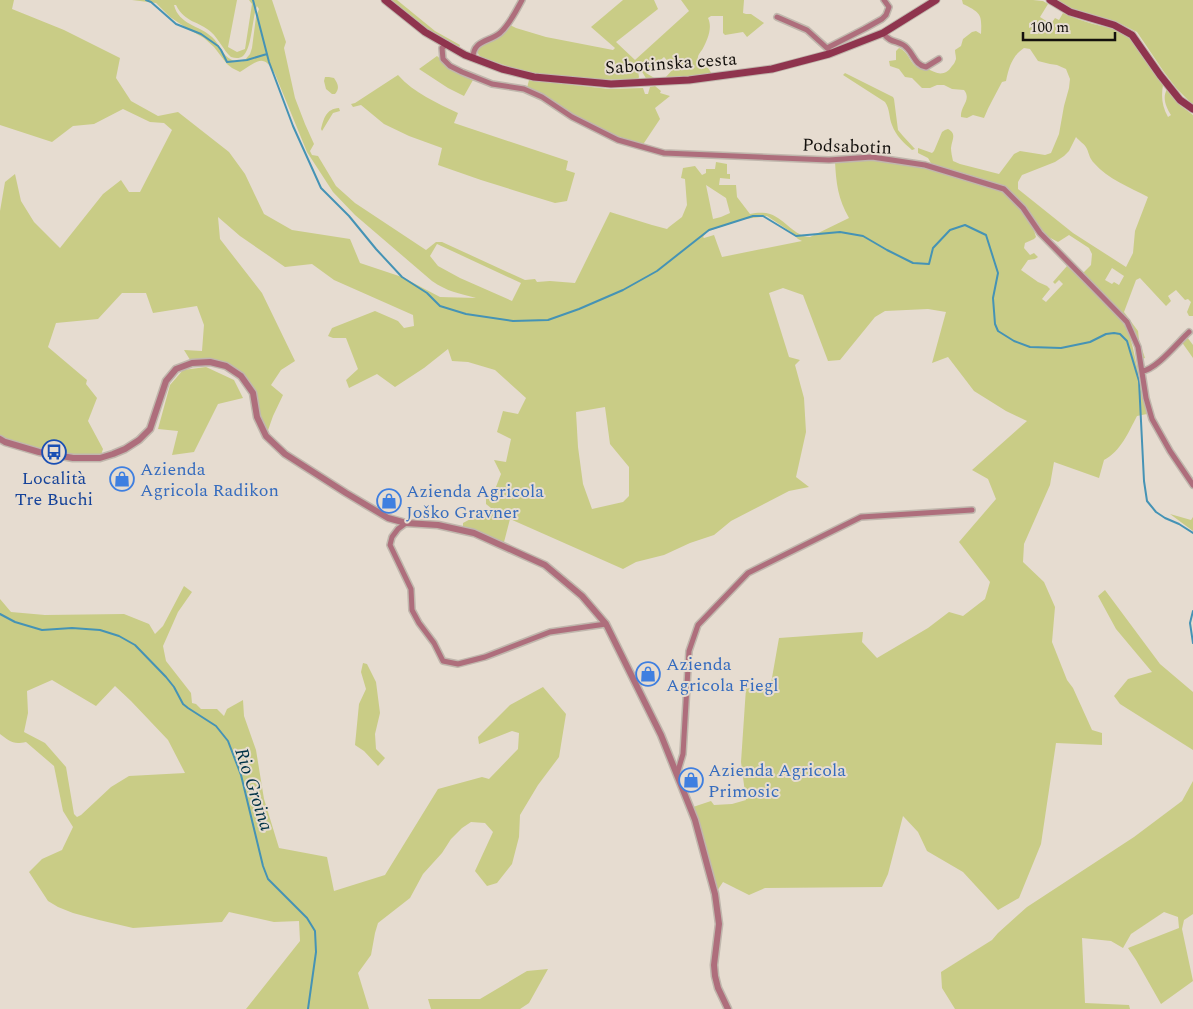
<svg xmlns="http://www.w3.org/2000/svg" width="1193" height="1009" font-family="Spectral,serif">
  <style>
    .green { fill: #c9cc86; fill-rule: evenodd }
    .lines { fill: none; stroke-linecap: round; stroke-linejoin: round }
    .stream { stroke: #4593b5; stroke-width: 2 }
    .minor-casing { stroke: #c0b7ad; stroke-width: 8 }
    .tertiary-casing { stroke: #c0b7ad; stroke-width: 9 }
    .secondary-casing { stroke: #c0b7ad; stroke-width: 9 }
    .minor { stroke: #ae6e7c; stroke-width: 5 }
    .tertiary { stroke: #ae6e7c; stroke-width: 6 }
    .secondary { stroke: #8f344e; stroke-width: 7 }
    .labels { text-anchor: middle; stroke-width: 4; stroke-linejoin: round; paint-order: stroke }
    .street-label { font-size: 18px; fill: #14110d; stroke: #e6dcd0 }
    .shop-label { font-size: 18px; fill: #366cbe; stroke: #e6dcd0; text-anchor: start }
    .transit-label { font-size: 18px; fill: #164399; stroke: #e6dcd0 }
    .water-label { font-size: 19px; font-style: italic; fill: #003246; stroke: #e6dcd0 }
  </style>
  <rect width="100%" height="100%" fill="#e6dcd0"/>
  <path class="green" d="M0,0H14L12,9L64,30L120,58L116,78L131,101L158,116L178,112L229,152L245,174L264,214L292,230L350,239L360,263L402,277L440,297L476,298C458,293 448,292 432,281L355,215L333,192L307,152L275,74C263,51 256,63 240,72L232,68L227,64L214,47L204,38L188,29L170,17L156,3L132,0H237L228,47L237,52L245,49L252,4L249,0H272L286,42L284,48L295,98L305,124L314,144L310,151L312,155L318,156L336,186L355,203L426,250L436,242H442L525,280L535,279L537,282L550,281L575,283L610,212L652,225L667,229L669,227L682,217L687,205L685,179L681,178L683,168L695,166L702,175L706,173V169H715L716,162L727,164V174H730V179L720,178L719,185H736L737,197L750,214C756,213 763,212 770,214C785,219 795,237 810,237L849,218C838,199 836,183 835,161C850,161 864,160 878,160C907,162 937,170 965,178C973,181 983,183 991,186C1010,194 1031,216 1036,237L1034,239L1025,243L1024,248L1030,255L1034,253L1038,257L1035,259L1028,260L1021,270L1038,282L1047,286L1050,289L1042,299L1046,302L1063,284L1059,280L1055,284L1053,282L1067,266L1113,310L1128,330L1133,348L1147,414L1137,416C1128,433 1121,451 1104,460L1099,478L1054,462L1050,485L1024,544L1023,562L1044,582L1055,607L1052,642L1067,680L1073,688L1092,730L1102,733V745L1056,743L1041,844L1019,898L998,910L963,872L927,851L918,832L903,816L888,874L882,887L765,888L749,895L723,882L715,894L690,808L711,801L714,805L732,804L746,800L741,762L746,688L770,689L779,638L863,632L862,642L877,658L928,628L949,612L963,616L985,599L990,582L959,542L996,499L988,479L972,470L1027,421L1006,411L974,391L948,357L932,363L946,312L928,309L885,311L875,317L840,360L828,361L803,295L783,288L769,293L789,357L800,360L795,365L804,398L806,432L796,477L809,487L789,491L731,521L714,535L690,543L664,555L636,562L623,569L510,519L503,546L463,531V523L491,508L486,504V497H492L501,474L494,460L506,462L511,439L497,432L503,411L518,414L526,398L495,370L468,362L452,361L448,349L424,368L395,387L377,374L349,388L346,380L358,369L346,338H333L328,336L332,328L375,311L398,321L404,328L414,326L413,315L334,280L312,264L285,267L240,236L218,217L220,239L262,293L295,361L281,370L271,385L283,395L273,416L266,436L253,393L241,376L226,366L192,363L184,350L202,351L204,325L197,306L153,313L146,293H122L98,319L56,323L48,347L87,380L86,384L97,398L88,421L103,449L100,458H73L0,439V211L5,182L15,174L21,201L34,222L60,248L103,194L121,180L129,192H140L172,130L164,123L150,122L123,109L94,124L73,126L52,142L0,125ZM174,5H176C185,23 199,21 211,32C219,39 223,50 231,57C235,58 239,59 243,56C252,49 252,18 257,6L259,9L256,17L252,48L250,54L244,61C240,61 236,62 232,60C222,56 219,43 212,37C199,25 179,25 174,5ZM706,185L726,198L730,213L721,217L713,219ZM767,216L791,232L798,239L802,241L722,257L714,235L704,238L703,237L708,231L745,219ZM437,244L521,283L512,301L460,278L438,266L430,256ZM605,407L610,444L629,467V496L623,502L592,509L583,484L578,447L576,412Z
    M388,0H397L435,31L460,45L459,48L429,32Z
    M623,0H654L658,9L616,42L635,60L689,11L681,0H744L743,13L746,14H751L764,23L747,37L743,32L725,35L723,33V16H711L708,18C713,28 707,41 702,50C701,51 698,55 698,57C696,64 703,66 708,68L712,74L688,77L665,78L674,68L664,57L646,73L656,79L647,80L641,70L638,71L639,77L638,79C606,80 572,80 541,75C520,71 501,64 481,57C478,55 476,51 479,47C483,43 490,42 494,39C500,36 506,31 510,25L516,28L546,37L613,50L615,48L591,27Z
    M962,0H1033L1043,1L1048,4L1040,17L1051,24L1055,18L1059,20L1063,13C1073,17 1082,21 1093,24C1113,29 1122,28 1137,46C1147,58 1152,73 1163,85C1161,97 1162,106 1168,117L1171,115C1166,107 1162,98 1167,89L1181,106L1193,115V316H1189L1187,312L1191,302L1188,299L1185,300L1176,290L1168,296L1171,301L1166,306L1140,278L1136,280L1124,312L1138,331L1139,340L1145,358L1141,359L1130,325L1082,274L1091,265L1092,254L1089,248L1069,235L1058,242L1043,234L1026,206L1003,187L992,182L932,165L928,158L918,153V148L932,153L934,151L942,132L945,130L948,129C957,134 952,139 951,148C951,152 952,156 953,161L960,164L999,174L1014,154L1020,151L1045,155L1051,153L1059,134L1064,106L1069,88L1070,79L1066,69L1057,65L1050,64L1038,61L1030,49L1024,48C1012,56 1009,67 1006,81L1002,82C996,94 989,105 984,118L973,115L967,118L961,117C960,106 972,100 964,90L952,89L944,85H937L930,88H922L912,78L905,77L899,69L890,66L889,61L896,60V51L899,48C911,52 910,72 927,68C936,74 945,77 952,66C954,64 955,62 956,59C956,56 955,53 955,50L961,46L963,39L972,32L976,31L981,34C982,14 981,13 963,4ZM1076,137C1079,141 1085,144 1087,149C1089,154 1090,159 1094,163C1108,179 1129,187 1148,197L1135,231L1133,253L1126,267L1073,233L1018,189V182L1022,175L1055,162L1064,156L1069,151ZM1112,268L1124,276L1119,285L1114,282L1112,284L1105,280Z
    M1056,0H1193V105L1177,89L1164,72L1137,32L1115,21L1071,8Z
    M437,56L454,71L473,80L464,96L448,88L419,69Z
    M845,73L893,97L894,99L898,130L903,136L915,149L912,150C904,143 896,136 892,125C889,118 890,109 885,102L843,75Z
    M398,75C414,93 437,103 458,113L454,123L568,161L566,170L575,173L567,201L555,203L532,196L481,180L438,165L442,148L409,136L384,124L361,105L353,107L351,104L355,103Z
    M325,77H329L334,78C338,84 340,88 335,94H332L326,89L324,81Z
    M529,80L609,89L643,88L645,94H648L650,87L655,86L661,91L660,93L670,96L655,108L660,119L642,146L595,128L575,117L540,92L527,88Z
    M339,108L340,111L333,113L322,131L321,129C324,118 326,109 339,108Z
    M1187,337L1193,345V358L1181,341Z
    M206,367L234,380L243,398L218,404L194,452L172,455L178,431L158,429L170,385L183,370Z
    M1170,514L1191,520L1193,517V531Z
    M184,586L192,592L178,612L163,646L166,661L191,693L192,703L196,704L201,709H217L224,716L227,709L243,700L244,716L256,750L264,799L279,848L327,857L334,891L385,875L438,789L482,777L489,779L518,749L519,733L512,731L479,744L478,737L510,705L543,687L566,714L559,757L538,785L520,815L519,837L512,864L497,883L487,886L475,871L493,832L485,823L471,822L462,828L451,839L442,853L423,874L410,898L378,923L375,933L371,955L358,973L369,1009H246L300,941L299,921L274,922L229,912L222,922L133,928L99,920L73,913L58,907L48,901L29,872L42,859L62,850L73,827L63,811L54,766L26,742C12,745 10,741 0,734V599L11,612L45,615L124,614L149,624L155,634L163,626ZM52,680L96,706L115,686L131,701L168,740L185,773L129,776L111,787L81,815L77,817L74,814L66,767L45,743L24,732L28,713L27,691Z
    M1105,590L1160,664L1193,692V750L1120,704L1114,696L1128,679L1152,672L1116,629L1098,596Z
    M363,663L367,664L376,682L380,713L375,734L376,749L385,758L378,766L364,751L355,745L359,704L366,689L361,672Z
    M1193,781V914L1184,920L1182,929L1193,981L1161,1004L1136,960L1128,948L1179,928L1178,917L1164,912L1131,934L1123,948L1111,941L1082,938L1085,1003L1129,1005L1130,1009H955L942,988L941,972L992,940L998,933L1027,907L1134,837L1182,801Z
    M548,969L529,1003L520,1009H431L428,999H480L527,971Z"/>
  <g class="lines">
    <path class="stream" d="M146,0L151,2L176,24L201,34L218,46L221,50L227,62L247,60L267,54
      M253,0L269,62L293,126L321,188L349,216L376,249L402,277L427,293L440,306L466,314L513,321L548,320L579,309L623,290L657,271L709,230L753,216H763L796,236L840,232L863,236L887,250L913,263L929,264L933,248L950,230L965,225L986,235L998,273L993,298L995,324L998,331L1014,341L1030,347L1061,348L1090,342L1106,334L1114,333L1120,334L1127,341L1139,381L1144,481L1147,501L1156,512L1165,518L1179,524L1193,533
      M1193,611L1190,623L1193,643
      M0,614L15,622L42,630L72,628L100,630L119,636L135,645L166,677L174,687L183,704L188,708L216,726L228,741L241,775L263,866L268,879L307,918L315,931L316,952L308,1009"/>
    <g class="minor-casing">
      <path id="minor" d="M777,17L807,30L828,49
        M883,33C892,45 898,39 907,48C914,55 915,65 926,67L939,59
        M447,44L442,48L443,59L450,66L462,72L492,84L524,89L542,97L572,117L618,140L664,153L829,160L872,157L925,165L1004,189L1023,208L1040,233L1127,322L1138,347L1146,398L1152,419L1170,451L1193,485
        M827,48L864,29L882,19L886,15L889,7L884,0
        M473,58C473,40 489,42 500,33C510,24 516,11 522,0
        M1142,371C1156,370 1178,342 1189,332
        M406,523L398,529L392,537L390,545L411,589L412,610L419,623L434,643L443,661L458,664L485,657L550,632L606,624
        M677,774L683,754L689,651L698,625L748,573L861,517L972,510"/>
    </g>
    <g class="tertiary-casing">
      <path id="tertiary" d="M0,439L5,442L39,452L73,458H100L113,454L125,449L139,440L150,429L166,381L176,369L192,363L210,362L226,366L241,376L253,393L257,417L266,436L285,454L346,493L388,518L406,523L438,525L474,533L545,565L582,596L606,624L661,735L695,820L715,894L719,924L714,965L715,976L718,988L728,1009"/>
    </g>
    <g class="secondary-casing">
      <path id="secondary" d="M385,0L425,32L465,55L473,58L502,69L534,77L611,84L689,80L772,69L829,54L883,33L936,0
        M1050,0L1070,12L1114,25L1132,35L1160,75L1180,100L1193,109"/>
    </g>
    <use href="#minor" class="minor"/>
    <use href="#tertiary" class="tertiary"/>
    <use href="#secondary" class="secondary"/>
  </g>
  <defs>
    <g id="bus-ring" transform="scale(1.25)"><circle r="9.5" fill="#e6dcd0" stroke="#1a4fb4" stroke-width="1.5"/><path d="M-5-6H5V4H4V6H2V4H-2V6H-4V4H-5ZM-3.5-4V0h7V-4ZM-3.5 1.2v1.5H-2V1.2ZM2 1.2v1.5H3.5V1.2Z" fill="#1a4fb4"/></g>
    <g id="shop-ring" transform="scale(1.25)"><circle r="9.5" fill="#e6dcd0" stroke="#3f7fe0" stroke-width="1.5"/><path d="M-5-2.5h2.3a2.7 3.5 0 0 1 5.4 0H5L5.5 6h-11ZM-1.5-2.5h3a1.5 2.3 0 0 0-3 0Z" fill="#3f7fe0"/></g>
  </defs>
  <g fill-rule="evenodd">
    <use href="#bus-ring" x="54" y="452"/>
    <use href="#shop-ring" x="122" y="479"/>
    <use href="#shop-ring" x="389" y="501"/>
    <use href="#shop-ring" x="648" y="674"/>
    <use href="#shop-ring" x="691" y="780"/>
  </g>
  <g class="labels">
    <g class="street-label">
      <text transform="translate(671 63) rotate(-4)" y="6">Sabotinska cesta</text>
      <text transform="translate(847 146) rotate(2)" y="6">Podsabotin</text>
    </g>
    <g class="shop-label">
      <text x="140" y="475">Azienda<tspan x="140" dy="21">Agricola Radikon</tspan></text>
      <text x="406" y="497">Azienda Agricola<tspan x="406" dy="21">Joško Gravner</tspan></text>
      <text x="666" y="670">Azienda<tspan x="666" dy="21">Agricola Fiegl</tspan></text>
      <text x="708" y="776">Azienda Agricola<tspan x="708" dy="21">Primosic</tspan></text>
    </g>
    <g class="transit-label">
      <text x="54" y="484">Località<tspan x="54" dy="21">Tre Buchi</tspan></text>
    </g>
    <g class="water-label">
      <text transform="translate(255 789) rotate(72)" y="7">Rio Groina</text>
    </g>
  </g>
  <path d="M1023 32v8h92v-8" fill="none" stroke="#14110d" stroke-width="2.5"/>
  <text x="1030" y="32" font-size="15" fill="#14110d" stroke="#e6dcd0" stroke-width="4" paint-order="stroke">100 m</text>
</svg>
